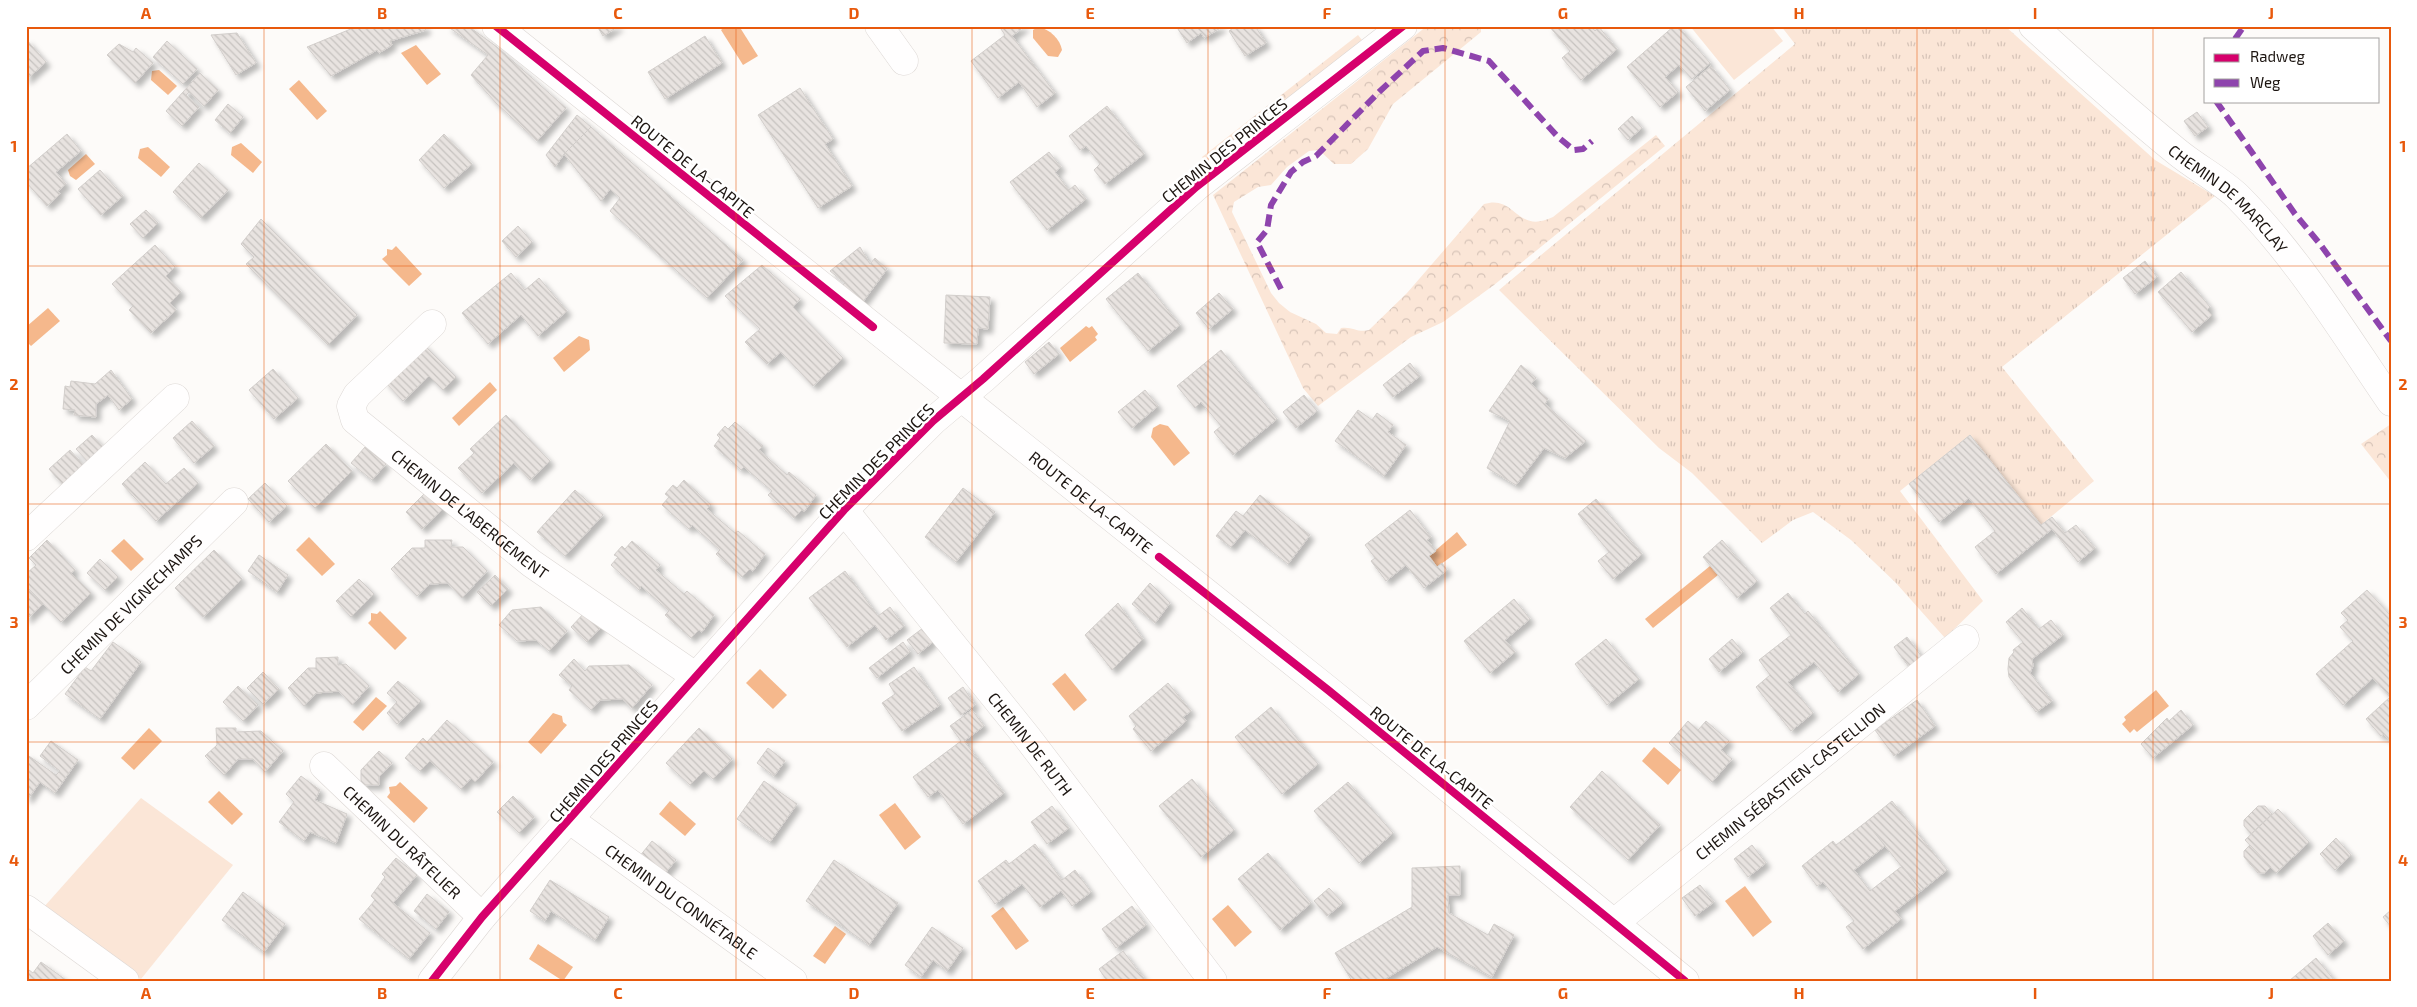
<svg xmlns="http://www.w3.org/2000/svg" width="2417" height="1007" font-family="'Exo 2',sans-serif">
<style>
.grass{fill:#fbe6d7}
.forest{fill:url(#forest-crowns)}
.park{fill:url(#park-tufts)}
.water{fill:#f5b88c}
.building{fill:url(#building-back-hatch);stroke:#d2cecb;filter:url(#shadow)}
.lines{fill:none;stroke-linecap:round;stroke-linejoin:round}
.street-casing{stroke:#ddd8d5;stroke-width:29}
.secondary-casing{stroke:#ddd8d5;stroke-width:29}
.street{stroke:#fffefe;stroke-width:28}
.secondary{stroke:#fffefe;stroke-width:28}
.quiet{stroke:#8e44ad;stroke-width:6;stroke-dasharray:12 6;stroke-linecap:butt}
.cycleway-casing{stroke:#fff;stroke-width:11}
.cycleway{stroke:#d6006c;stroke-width:8}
.grid{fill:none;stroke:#e8590c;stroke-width:1;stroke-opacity:0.55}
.labels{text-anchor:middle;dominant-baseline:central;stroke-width:5;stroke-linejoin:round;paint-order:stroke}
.street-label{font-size:16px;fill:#1c1511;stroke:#fff}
.neatline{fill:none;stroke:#e8590c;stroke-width:2}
.grid-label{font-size:16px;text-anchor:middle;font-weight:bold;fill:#e8590c}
</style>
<defs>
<pattern id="forest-crowns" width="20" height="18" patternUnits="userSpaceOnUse" patternTransform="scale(1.25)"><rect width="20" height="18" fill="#fbe6d7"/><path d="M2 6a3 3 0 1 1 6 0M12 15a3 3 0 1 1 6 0" fill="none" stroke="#d7c4b8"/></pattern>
<pattern id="park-tufts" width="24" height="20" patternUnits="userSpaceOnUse" patternTransform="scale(1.25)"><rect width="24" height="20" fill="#fbe6d7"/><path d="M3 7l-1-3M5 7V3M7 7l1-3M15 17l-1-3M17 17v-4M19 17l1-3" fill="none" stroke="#d7c4b8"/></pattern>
<pattern id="building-back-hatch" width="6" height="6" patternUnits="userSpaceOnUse" patternTransform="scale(1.25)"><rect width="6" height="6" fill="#e8e3e0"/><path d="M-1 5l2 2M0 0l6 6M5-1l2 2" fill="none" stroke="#c6c2bf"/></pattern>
<filter id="shadow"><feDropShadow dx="4.5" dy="4.5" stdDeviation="2.5" flood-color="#0004"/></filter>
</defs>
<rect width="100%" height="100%" fill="#fdfbf9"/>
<g class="grass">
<polygon points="1690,26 1771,26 1783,41 1734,80"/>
<polygon points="141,798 233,865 141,979 43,908"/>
</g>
<g class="forest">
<path d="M 1427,26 L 1481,26 L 1481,32 L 1393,104 L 1368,149 L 1351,164 L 1334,164 L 1319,150 L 1309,151 L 1287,167 L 1271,185 L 1258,187 L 1234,202 L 1232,212 L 1271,293 L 1279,303 L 1290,312 L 1316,324 L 1326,333 L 1337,334 L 1341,328 C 1352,326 1358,333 1369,330 L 1407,293 L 1484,204 C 1516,194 1516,235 1553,217 L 1656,135 L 1665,146 L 1494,285 L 1443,322 L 1411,337 L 1318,406 L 1303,388 L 1213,195 Z"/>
<polygon points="1358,35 1366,45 1209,166 1202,157"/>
<polygon points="2391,424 2391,482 2361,444"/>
</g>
<polygon class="park" points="1781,26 2005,26 2155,160 2215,196 2002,367 2094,481 2041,525 1970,435 1900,491 1983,601 1945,638 1896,583 1851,540 1813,512 1793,520 1762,543 1692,473 1659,448 1499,290 1795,44"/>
<g class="water">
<polygon points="726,26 739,26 758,56 743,65 721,30"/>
<path d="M 1038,27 C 1050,29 1060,39 1062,50 L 1058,57 L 1048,56 L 1033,38 L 1033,30 Z"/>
<polygon points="416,45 441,74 427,85 401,53"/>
<polygon points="159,70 177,86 168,95 151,80 152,71"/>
<polygon points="299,80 327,111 317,120 289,89"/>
<polygon points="241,143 262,162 253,173 231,155 232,147"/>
<polygon points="148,147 170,167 161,177 138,158 140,149"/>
<polygon points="86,154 95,164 76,180 70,176 68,170"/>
<polygon points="396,246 422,274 409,286 382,259 387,255 387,249 392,250"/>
<polygon points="48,308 60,321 31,346 26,341 26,327"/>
<polygon points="1086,326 1089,328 1092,326 1098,334 1095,337 1097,340 1070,362 1060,348"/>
<polygon points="579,336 589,340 590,350 564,372 553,358"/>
<polygon points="490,382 497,390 459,426 452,418"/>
<polygon points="1160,424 1168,426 1190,453 1174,466 1151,437 1153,428"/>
<polygon points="1457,532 1467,545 1437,567 1429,556"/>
<polygon points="309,537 335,564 322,576 296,550"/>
<polygon points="124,539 144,559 131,571 111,551"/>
<polygon points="1710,566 1718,575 1653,628 1645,619"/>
<polygon points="380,611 407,638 395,650 368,623 371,620 371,613 377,614"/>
<polygon points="760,669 787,695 773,709 746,683"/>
<polygon points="1065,673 1087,700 1074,711 1052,684"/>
<polygon points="2156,690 2169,706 2137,732 2134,729 2130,733 2122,724 2126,720 2124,717"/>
<polygon points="376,697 387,706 363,731 353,722"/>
<polygon points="553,713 562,716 563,722 567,725 541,754 528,742"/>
<polygon points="149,728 162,741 134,770 121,758"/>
<polygon points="1654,747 1681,770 1668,785 1642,761"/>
<polygon points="400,782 428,808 414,823 387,797 390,793 389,787 396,786"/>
<polygon points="219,791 243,814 232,825 208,802"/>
<polygon points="670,801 696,824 685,836 659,814"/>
<polygon points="895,803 921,837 905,850 879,815"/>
<polygon points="1745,886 1772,922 1753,937 1725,901"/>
<polygon points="1228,905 1252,932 1235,947 1212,919"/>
<polygon points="1003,907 1029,941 1016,950 991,916"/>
<polygon points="835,926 846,934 825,964 813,956"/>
<polygon points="538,944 573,967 563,981 529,959"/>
</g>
<g class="building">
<polygon points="358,26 425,26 426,30 390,41 392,45 379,53 377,50 331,76 307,47"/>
<polygon points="447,26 468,26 497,47 566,108 537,141 496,103 471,75 488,55"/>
<polygon points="597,26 619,26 603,36"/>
<polygon points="999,26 1025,26 1012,36 1055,93 1037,107 1019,82 998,98 971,61 1005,35"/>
<polygon points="1176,26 1221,26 1222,27 1204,38 1201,33 1187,43"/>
<polygon points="1236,26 1255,26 1266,43 1245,56 1229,31"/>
<polygon points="1549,26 1591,26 1595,31 1599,27 1617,49 1581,80 1562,58 1570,51"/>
<polygon points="1674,26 1678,26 1710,63 1692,79 1679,65 1665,77 1678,92 1660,107 1627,67"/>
<polygon points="237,33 256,63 236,75 211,35"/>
<polygon points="705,36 722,63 665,99 648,72"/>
<polygon points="26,39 46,62 26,80"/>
<polygon points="167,41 197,69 183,84 153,57"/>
<polygon points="119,44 133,52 136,48 153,63 135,83 107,55"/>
<polygon points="1711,66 1730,90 1705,111 1686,87"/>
<polygon points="200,73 218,90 204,106 189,92 186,95 199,107 182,126 166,111"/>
<polygon points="800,88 833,139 825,144 852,186 818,208 758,115"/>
<polygon points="228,104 243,117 230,133 215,120"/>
<polygon points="1107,106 1144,154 1105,184 1094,170 1100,164 1086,146 1080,150 1069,136"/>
<polygon points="2197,112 2208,127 2195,136 2184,121"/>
<polygon points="577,115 591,127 564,154 555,167 546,155"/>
<polygon points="1632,116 1642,128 1628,140 1618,129"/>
<polygon points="591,127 743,260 707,298 610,211 620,198 610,189 601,201 564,154"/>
<polygon points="67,134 81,151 56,172 66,184 58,191 60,194 47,206 26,182 26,169"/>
<polygon points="444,134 472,164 444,188 419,160"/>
<polygon points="1049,152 1061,167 1055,172 1069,190 1075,185 1086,199 1047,230 1010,182"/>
<polygon points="199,163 228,190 201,218 173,192"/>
<polygon points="100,170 123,196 101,215 78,189"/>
<polygon points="146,210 158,223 143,238 130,224"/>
<polygon points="261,219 357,315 328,345 246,264 254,257 241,244"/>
<polygon points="518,226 532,242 516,257 502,241"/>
<polygon points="155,245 175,267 166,276 181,292 170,303 176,310 151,333 129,310 133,306 112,284"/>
<polygon points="860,247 870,264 875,258 887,269 862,303 841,287 845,283 830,271"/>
<polygon points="2145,261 2157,277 2135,294 2123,278"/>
<polygon points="762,265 800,299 793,307 843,358 813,386 781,352 767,364 745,342 760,329 725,296"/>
<polygon points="2181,272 2210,307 2207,310 2212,315 2192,332 2158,292"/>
<polygon points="511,273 525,290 539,278 567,311 538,336 521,315 488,344 462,313"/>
<polygon points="1138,273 1180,325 1148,351 1106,299"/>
<polygon points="1219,293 1233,309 1209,329 1196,313"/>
<polygon points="946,295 990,297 988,329 978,328 977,344 944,343"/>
<polygon points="1049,342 1059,354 1034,374 1025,362"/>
<polygon points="422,343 456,377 443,390 429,376 403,401 384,381"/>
<polygon points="1221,350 1277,419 1233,455 1214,432 1221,426 1201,402 1195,408 1177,386"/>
<polygon points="1410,363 1420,376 1393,397 1383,385"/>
<polygon points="1521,365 1536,378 1531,384 1548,399 1545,404 1586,441 1565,458 1544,448 1516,485 1487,468 1510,421 1489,411"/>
<polygon points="273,369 298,398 274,419 249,390"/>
<polygon points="111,370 132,399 119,410 108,395 96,404 96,417 74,415 75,410 63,409 65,386 70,387 71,381 95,384"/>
<polygon points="1145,390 1158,406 1132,428 1118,412"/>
<polygon points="1304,395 1317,411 1296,428 1283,412"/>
<polygon points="1358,410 1372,420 1377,413 1393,425 1388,432 1406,445 1384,476 1335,441"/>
<polygon points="506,415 550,461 530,480 514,463 482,493 458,468 474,453 470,449"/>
<polygon points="192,421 214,446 194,463 173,438"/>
<polygon points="735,422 763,446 759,450 787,475 789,472 816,495 804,512 802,510 794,518 768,495 772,491 744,467 741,470 714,446 720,438 717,435 725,426 728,429"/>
<polygon points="92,435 105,449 89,463 76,449"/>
<polygon points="1970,435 2041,525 2052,517 2065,533 2076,525 2095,548 2078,562 2052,529 1996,574 1975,547 1995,531 1969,498 1939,522 1909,484"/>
<polygon points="326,444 352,471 315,508 288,481"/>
<polygon points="365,447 386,464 372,480 351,463"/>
<polygon points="70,450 86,468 65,487 49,469"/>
<polygon points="145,462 166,484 184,468 198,483 156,521 122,484"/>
<polygon points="684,480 711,505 707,509 735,533 738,531 765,554 753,571 750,569 742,577 716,554 720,550 692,525 689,529 662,505 669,497 665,494 673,485 677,488"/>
<polygon points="265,483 287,506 269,522 248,499"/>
<polygon points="963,488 995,512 956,562 925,537"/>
<polygon points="575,490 603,515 565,556 537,532"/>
<polygon points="427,491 444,508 422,529 406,512"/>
<polygon points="1260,495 1310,535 1288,564 1245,530 1231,547 1216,536 1236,511 1243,516"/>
<polygon points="1596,499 1642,554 1613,579 1598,561 1609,552 1578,514"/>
<polygon points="1410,510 1431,537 1427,540 1436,551 1429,556 1437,567 1442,563 1447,570 1424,588 1406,565 1386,581 1371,561 1375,558 1365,545"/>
<polygon points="47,540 75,570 71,573 91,593 61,622 26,586 26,574 36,565 29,558"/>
<polygon points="425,540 452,540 451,547 463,547 487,571 462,598 448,583 430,584 417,596 391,569 412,548 425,548"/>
<polygon points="1722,540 1757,581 1737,598 1703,557"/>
<polygon points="632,541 660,565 656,570 684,594 687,591 714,615 702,632 699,630 691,638 665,615 669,611 641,586 639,590 611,565 618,557 614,555 622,546 625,549"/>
<polygon points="214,550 242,579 203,617 175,588"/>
<polygon points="259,555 288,575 277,592 248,571"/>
<polygon points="100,559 118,577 105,590 87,573"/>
<polygon points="845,571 878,616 890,607 904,626 886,640 875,625 847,647 809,598"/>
<polygon points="495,575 508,589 491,606 477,592"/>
<polygon points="359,579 374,594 351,617 336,601"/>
<polygon points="1150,583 1170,603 1155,623 1132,604"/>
<polygon points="26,586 43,604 27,619 26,618"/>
<polygon points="2367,590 2391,616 2391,742 2384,734 2381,736 2366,719 2390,697 2373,678 2343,705 2316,674 2353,641 2340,627 2348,620 2341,613"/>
<polygon points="1788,593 1805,614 1808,611 1859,674 1838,692 1814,662 1788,682 1813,713 1791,731 1756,687 1770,675 1759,660 1791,635 1770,608"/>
<polygon points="1514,599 1530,619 1505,640 1515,652 1490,673 1464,641"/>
<polygon points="1118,603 1143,639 1112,670 1085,635"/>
<polygon points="541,607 567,631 549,651 536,640 517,641 499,625 512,610"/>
<polygon points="2022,608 2039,629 2051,620 2063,635 2032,659 2033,666 2030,673 2052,701 2036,712 2009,677 2008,669 2009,658 2014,652 2013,650 2023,642 2006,622"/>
<polygon points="586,611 602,626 587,642 571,627"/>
<polygon points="923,628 933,642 918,654 907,640"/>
<polygon points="1907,637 1922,657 1909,667 1894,647"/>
<polygon points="1606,639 1639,679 1607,705 1575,664"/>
<polygon points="1732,639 1743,652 1719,672 1709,659"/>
<polygon points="113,642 141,662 100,719 65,694 85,667 91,671"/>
<polygon points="903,642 910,652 877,678 869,668"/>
<polygon points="338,657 338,665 346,664 369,686 352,705 339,691 316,693 304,706 288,688 308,668 316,668 316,658"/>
<polygon points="574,659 585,671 589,666 629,665 652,685 632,708 622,699 600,700 591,710 569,690 572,686 559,675"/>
<polygon points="914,667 940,705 902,731 882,703 895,694 889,684"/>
<polygon points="263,672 279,689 263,704 247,688"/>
<polygon points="398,681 421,701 397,724 387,713 397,702 387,693"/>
<polygon points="1168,683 1191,711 1183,717 1186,721 1151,751 1133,729 1136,726 1129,716"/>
<polygon points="238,686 258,705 243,721 223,702"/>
<polygon points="963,687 975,705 961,715 948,698"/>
<polygon points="1917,700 1935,726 1894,756 1875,730"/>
<polygon points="1271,707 1318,764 1282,794 1235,737"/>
<polygon points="972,710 984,726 964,741 1004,793 963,824 938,790 928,797 913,777 961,741 950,726"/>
<polygon points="2181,710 2193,725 2153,758 2141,744 2167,718 2169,721"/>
<polygon points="447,720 493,762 475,782 471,778 461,789 430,761 420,771 405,758 423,738 427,742"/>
<polygon points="1688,721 1698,730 1706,721 1729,741 1721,750 1732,759 1712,782 1669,743"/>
<polygon points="216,728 236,728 236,732 261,731 283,751 265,772 253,759 238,759 224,775 205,756 217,745"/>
<polygon points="699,728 732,759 713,779 704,771 690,785 666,763"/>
<polygon points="51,741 78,760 55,793 40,782 28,799 26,797 26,754 56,775 60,771 40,756"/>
<polygon points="768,748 785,761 774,776 757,763"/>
<polygon points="379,751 392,763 379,777 379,785 361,785 361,770"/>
<polygon points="1602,771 1660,825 1628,860 1570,807"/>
<polygon points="301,776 320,790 315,800 347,814 336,843 310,832 304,841 279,822 294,802 286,794"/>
<polygon points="1192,779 1234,830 1201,857 1159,806"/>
<polygon points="764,781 797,804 770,842 737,819"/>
<polygon points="1348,782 1393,833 1359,863 1314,811"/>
<polygon points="513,796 534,817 519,833 497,812"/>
<polygon points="1892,801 1947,870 1921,891 1866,822"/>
<polygon points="1052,806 1069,828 1047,844 1031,822"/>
<polygon points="2258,806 2265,806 2272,814 2251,834 2244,826 2244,820"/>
<polygon points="2278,809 2309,842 2276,873 2245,840"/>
<polygon points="1866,822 1885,846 1854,870 1870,891 1902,866 1921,891 1895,911 1901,919 1863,949 1846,927 1854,921 1823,882 1817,886 1802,866 1833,841 1836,845"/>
<polygon points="2336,838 2351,855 2335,870 2320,854"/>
<polygon points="652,841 676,860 663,876 639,857"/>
<polygon points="1035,844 1062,880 1075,870 1091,892 1072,906 1061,891 1040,907 1022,884 995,904 978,881 1006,860 1009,864"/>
<polygon points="1752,845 1766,863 1748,877 1734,859"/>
<polygon points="2250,845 2271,867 2265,873 2258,873 2244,857 2244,851"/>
<polygon points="1268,853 1311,903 1280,930 1238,879"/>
<polygon points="396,858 417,875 393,903 430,933 409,959 359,919 375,900 371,896 385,877 382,874"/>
<polygon points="834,860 898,903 869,945 806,901"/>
<polygon points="1460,866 1460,895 1448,895 1449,913 1488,935 1494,924 1514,935 1492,977 1437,947 1382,981 1352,981 1335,953 1412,907 1412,868"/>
<polygon points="550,880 609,917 595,940 551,911 545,921 530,911"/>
<polygon points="1700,885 1714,902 1695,916 1682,898"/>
<polygon points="1329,888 1343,903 1327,916 1314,901"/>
<polygon points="243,892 285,924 264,952 222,920"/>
<polygon points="427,894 449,912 436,929 414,911"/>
<polygon points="1132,906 1146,925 1116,948 1102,929"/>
<polygon points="2391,910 2391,927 2383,917"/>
<polygon points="2328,923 2344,941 2328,955 2313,936"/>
<polygon points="932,927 963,948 947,971 933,960 921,977 905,965"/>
<polygon points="1123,951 1146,981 1107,981 1099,969"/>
<polygon points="2316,958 2335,981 2289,981"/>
<polygon points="41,962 66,980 66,981 26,981 29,970 33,973"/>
</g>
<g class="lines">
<g class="street-casing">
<g id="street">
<polyline points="879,26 904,61"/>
<path id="s1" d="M 2033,26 C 2080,69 2127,111 2176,151 C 2195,167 2219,179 2237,196 C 2297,256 2343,332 2391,402"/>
<path id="s2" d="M 432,324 L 357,395 L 351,406 L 355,420 L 531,563 L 695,676"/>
<path id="s3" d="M 844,510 L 1027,737 L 1213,981"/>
<polyline points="26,537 175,398"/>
<path id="s4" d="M 26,706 L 234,502"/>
<path id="s5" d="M 324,766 L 482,917"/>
<path id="s6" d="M 570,820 L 793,981"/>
<polyline points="26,909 125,981"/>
<path id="s7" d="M 1614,923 L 1965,639"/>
<polyline points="432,981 482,917 844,510 933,421 983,379 1196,187 1403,26"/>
</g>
</g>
<g class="secondary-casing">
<g id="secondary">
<path id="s8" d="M 496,26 L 1328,690 L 1685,981"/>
</g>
</g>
<use href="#street" class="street"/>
<use href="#secondary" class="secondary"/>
<g class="quiet">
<polyline points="2235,39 2244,26"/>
<polyline points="2216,101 2295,214 2320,244 2391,341"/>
<polyline points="1281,289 1257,242 1267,230 1271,205 1291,172 1303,162 1316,156 1379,92 1423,51 1443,48 1489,61 1558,137 1574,150 1583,149 1592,141"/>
</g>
<g class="cycleway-casing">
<g id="cycleway">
<polyline points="496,26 873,327"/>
<polyline points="1159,557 1328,690 1685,981"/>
<polyline points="432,981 482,917 844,510 933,421 983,379 1196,187 1403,26"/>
</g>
</g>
<use href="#cycleway" class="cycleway"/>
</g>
<path class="grid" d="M 264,26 L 264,981M 500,26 L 500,981M 736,26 L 736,981M 972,26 L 972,981M 1208,26 L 1208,981M 1445,26 L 1445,981M 1681,26 L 1681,981M 1917,26 L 1917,981M 2153,26 L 2153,981M 26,266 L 2391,266M 26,504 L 2391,504M 26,742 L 2391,742"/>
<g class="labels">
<g class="street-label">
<text transform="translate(1224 150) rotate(-39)">CHEMIN DES PRINCES</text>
<text transform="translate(693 166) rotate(39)">ROUTE DE LA-CAPITE</text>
<text stroke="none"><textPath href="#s1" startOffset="261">CHEMIN DE MARCLAY</textPath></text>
<text transform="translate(876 461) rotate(-45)">CHEMIN DES PRINCES</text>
<text stroke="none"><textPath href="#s8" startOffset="762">ROUTE DE LA-CAPITE</textPath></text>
<text stroke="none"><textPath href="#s2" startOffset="279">CHEMIN DE L'ABERGEMENT</textPath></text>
<text stroke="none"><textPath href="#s4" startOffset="146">CHEMIN DE VIGNECHAMPS</textPath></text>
<text stroke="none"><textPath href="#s3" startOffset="299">CHEMIN DE RUTH</textPath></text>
<text transform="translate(1432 757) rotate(39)">ROUTE DE LA-CAPITE</text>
<text transform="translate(603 761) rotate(-49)">CHEMIN DES PRINCES</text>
<text stroke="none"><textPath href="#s7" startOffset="226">CHEMIN SÉBASTIEN-CASTELLION</textPath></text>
<text stroke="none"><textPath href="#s5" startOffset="109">CHEMIN DU RÂTELIER</textPath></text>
<text stroke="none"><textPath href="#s6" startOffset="138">CHEMIN DU CONNÉTABLE</textPath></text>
</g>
</g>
<rect width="2417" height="1007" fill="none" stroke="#ffffff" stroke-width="55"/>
<rect x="2204" y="38" width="175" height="65" fill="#ffffff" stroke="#a4a1a0"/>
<rect x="2214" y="54" width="25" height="8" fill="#d6006c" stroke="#a4a1a0"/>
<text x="2250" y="62" font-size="15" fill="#1c1511">Radweg</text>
<rect x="2214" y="79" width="25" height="8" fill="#8e44ad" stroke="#a4a1a0"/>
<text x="2250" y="88" font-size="15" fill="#1c1511">Weg</text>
<rect x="28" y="28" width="2362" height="952" class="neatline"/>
<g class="grid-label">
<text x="146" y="19">A</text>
<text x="382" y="19">B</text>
<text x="618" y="19">C</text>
<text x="854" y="19">D</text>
<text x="1090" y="19">E</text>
<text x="1327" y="19">F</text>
<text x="1563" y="19">G</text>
<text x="1799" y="19">H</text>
<text x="2035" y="19">I</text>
<text x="2271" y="19">J</text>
<text x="14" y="152">1</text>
<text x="2403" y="152">1</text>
<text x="14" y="390">2</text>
<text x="2403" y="390">2</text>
<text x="14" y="628">3</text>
<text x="2403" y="628">3</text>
<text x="14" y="866">4</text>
<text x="2403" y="866">4</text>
<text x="146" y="999">A</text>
<text x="382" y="999">B</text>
<text x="618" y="999">C</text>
<text x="854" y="999">D</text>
<text x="1090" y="999">E</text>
<text x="1327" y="999">F</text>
<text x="1563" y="999">G</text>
<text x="1799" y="999">H</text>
<text x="2035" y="999">I</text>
<text x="2271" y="999">J</text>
</g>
</svg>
